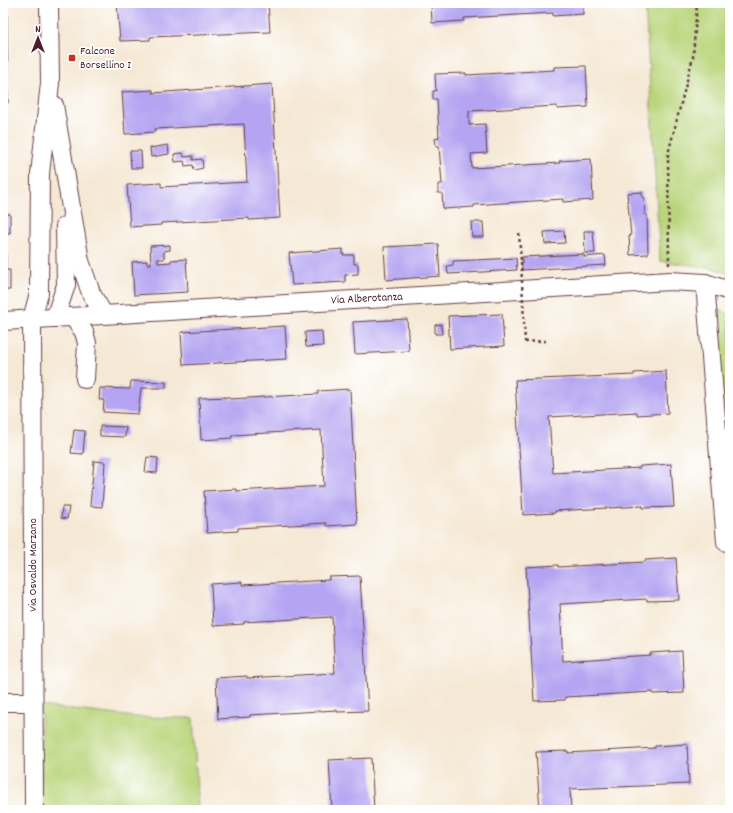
<svg xmlns="http://www.w3.org/2000/svg" width="733" height="813" font-family="Dekko,sans-serif">
<style>
.green{fill:#b9d57b;stroke:#827a53}
.building{fill:#b4a4f1}
.lines{fill:none;stroke-linecap:round;stroke-linejoin:round}
.minor-casing{stroke:#643d44;stroke-width:20}
.path{stroke:#643d44;stroke-width:2.5;stroke-dasharray:3 3;stroke-linecap:butt}
.minor{stroke:#fff;stroke-width:18}
.path-bridge{stroke:#643d44;stroke-width:2.5;stroke-dasharray:3 3;stroke-linecap:butt}
.poi-dot{fill:#c8321e;stroke:#fff;stroke-width:1.5}
.labels{text-anchor:middle;dominant-baseline:central;stroke-width:3.5;stroke-linejoin:round;paint-order:stroke}
.poi-label{font-size:12px;fill:#4a1f2b;stroke:#fff;text-anchor:start}
.street-label{font-size:12px;fill:#4a1f2b;stroke:#fff}
</style>
<rect width="100%" height="100%" fill="#fff"/>
<filter id="ink" filterUnits="userSpaceOnUse"><feTurbulence type="fractalNoise" baseFrequency=".025" numOctaves="2"/><feDisplacementMap in="SourceGraphic" scale="8" xChannelSelector="R" yChannelSelector="G"/><feConvolveMatrix kernelMatrix="1 2 1 2 8 2 1 2 1" color-interpolation-filters="sRGB"/></filter>
<filter id="wash" filterUnits="userSpaceOnUse"><feTurbulence type="fractalNoise" baseFrequency=".012" numOctaves="4" result="noise"/><feDisplacementMap in="SourceGraphic" scale="16" xChannelSelector="R" yChannelSelector="G"/><feGaussianBlur stdDeviation="0.9" result="paint"/><feColorMatrix in="noise" values="0 0 0 0 0 0 0 0 0 0 0 0 0 0 0 0 0 1.4 0 .05"/><feComposite in="paint" operator="in"/></filter>
<g filter="url(#wash)">
<rect width="100%" height="100%" fill="#f5e9d5"/>
<g class="green">
<polygon points="645,3 730,3 730,274 713,268 660,261"/>
<polygon points="714,307 730,315 730,470"/>
<polygon points="41,706 135,717 193,718 198,810 41,810"/>
</g>
<g id="blocks">
<g class="building">
<polygon points="3,3 7,3 8,103 3,104"/>
<polygon points="117,3 268,3 270,32 150,37 150,40 120,41"/>
<polygon points="431,3 583,3 583,14 553,16 553,13 464,18 464,21 432,23"/>
<polygon points="586,66 588,107 557,109 557,106 469,111 469,125 485,124 487,153 471,154 472,168 560,163 559,161 591,159 593,200 563,202 563,199 474,205 474,207 443,209 442,193 438,193 438,184 442,184 439,146 436,146 435,138 439,137 437,99 433,99 433,91 436,91 435,74 466,73 466,75 554,70 554,67"/>
<polygon points="272,84 280,218 249,220 249,218 161,223 161,225 130,227 127,185 161,183 161,187 247,182 244,124 155,129 155,132 125,134 122,92 153,90 153,93"/>
<polygon points="168,145 169,154 151,157 150,148"/>
<polygon points="130,151 141,151 142,168 131,168"/>
<polygon points="183,153 184,157 193,156 193,160 202,159 203,168 194,170 193,165 185,166 184,161 175,162 174,154"/>
<polygon points="3,157 4,157 5,175 3,175"/>
<polygon points="642,192 642,197 644,197 645,215 647,215 648,254 630,255 629,236 631,236 627,193"/>
<polygon points="3,195 6,195 6,214 10,214 10,233 3,233"/>
<polygon points="471,222 483,222 484,237 472,237"/>
<polygon points="564,231 565,243 545,244 544,232"/>
<polygon points="584,231 593,231 595,253 585,253"/>
<polygon points="438,244 440,276 386,280 384,247"/>
<polygon points="170,245 170,250 164,251 164,259 158,259 158,263 171,262 171,260 186,259 188,292 134,295 132,262 147,261 147,264 151,264 150,246"/>
<polygon points="343,249 343,255 354,255 354,264 358,264 358,274 345,275 345,282 292,285 289,253"/>
<polygon points="3,251 6,251 6,270 10,270 10,290 3,290"/>
<polygon points="584,254 584,257 605,255 606,265 522,270 522,257"/>
<polygon points="516,258 517,270 448,274 447,266 453,265 453,261"/>
<polygon points="502,314 504,346 450,349 448,316"/>
<polygon points="407,319 409,351 355,354 353,322"/>
<polygon points="441,324 442,334 435,334 435,325"/>
<polygon points="285,326 287,359 183,365 181,332"/>
<polygon points="322,331 323,346 306,347 305,332"/>
<polygon points="666,371 668,413 637,415 637,412 549,417 553,473 640,468 640,466 671,464 674,507 643,508 643,506 555,511 555,513 523,515 515,380 634,375 634,373"/>
<polygon points="131,381 166,382 166,388 141,388 138,414 103,412 104,400 99,400 100,388 130,389"/>
<polygon points="350,389 357,524 326,526 326,523 238,528 238,531 207,533 204,491 236,489 236,491 324,486 321,430 232,435 232,438 201,440 199,398 230,397 230,399 318,394 318,391"/>
<polygon points="100,426 126,427 125,437 100,436"/>
<polygon points="74,430 85,431 83,454 71,453"/>
<polygon points="147,457 158,458 157,473 145,472"/>
<polygon points="94,461 105,462 102,507 90,506"/>
<polygon points="62,507 69,507 67,519 61,518"/>
<polygon points="676,558 679,600 647,601 647,599 560,604 563,661 650,655 650,653 682,651 684,693 653,694 653,692 565,697 565,700 534,701 526,567 558,565 558,567 645,562 645,560"/>
<polygon points="360,576 368,711 337,712 337,710 250,715 250,717 218,719 216,678 247,676 247,678 335,673 332,617 244,622 244,624 213,626 211,584 242,582 242,585 329,580 329,577"/>
<polygon points="687,744 689,784 570,789 571,810 540,810 536,752 568,751 568,753 655,748 655,746"/>
<polygon points="371,758 374,810 332,810 329,760"/>
</g>
</g>
</g>
<g filter="url(#ink)">
<use href="#blocks" fill-opacity="0" stroke="#643d44" stroke-width="1"/>
<g class="lines">
<g class="minor-casing">
<g id="minor">
<polyline points="54,105 80,261 91,293 104,315"/>
<polyline points="705,283 726,542"/>
<polyline points="73,317 84,332 87,343 85,379"/>
<polyline points="55,318 66,285 65,226"/>
<polyline points="3,321 670,281 705,283 730,291"/>
<polyline points="3,702 33,702"/>
<polyline points="34,810 32,319 39,293 40,174 50,83 49,3"/>
</g>
</g>
<g class="path">
<polyline points="519,233 521,262"/>
<polyline points="669,265 668,154 693,57 697,3"/>
<polyline points="525,342 546,341"/>
</g>
<use href="#minor" class="minor"/>
<polyline class="path-bridge" points="521,262 525,342"/>
</g>
</g>
<rect class="poi-dot" x="68" y="54" width="8" height="8" rx="2"/>
<g class="labels">
<g class="poi-label">
<text x="80" y="51">Falcone<tspan x="80" dy="14">Borsellino I</tspan></text>
</g>
<g class="street-label">
<text transform="translate(367 299) rotate(-3)">Via Alberotanza</text>
<text transform="translate(33 565) rotate(-90)">Via Osvaldo Marzano</text>
</g>
</g>
<rect width="733" height="813" fill="none" stroke="#fff" stroke-width="16"/>
<g transform="translate(38 38)" stroke="#ffffff" stroke-width="3" paint-order="stroke">
<path d="M0-3L7 15L0 10L-7 15Z" fill="#4a1f2b"/>
<text y="-6" font-size="11" font-weight="bold" text-anchor="middle" fill="#4a1f2b">N</text>
</g>
</svg>
